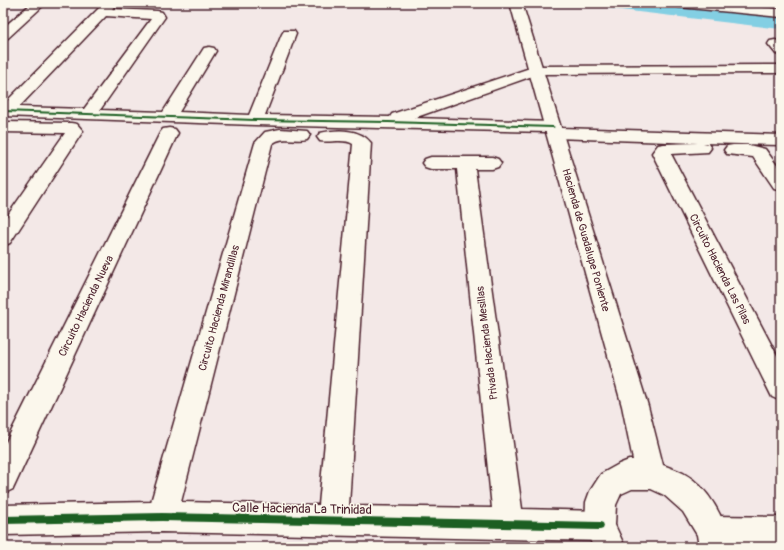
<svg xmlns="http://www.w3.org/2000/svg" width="784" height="550" font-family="Pangolin,sans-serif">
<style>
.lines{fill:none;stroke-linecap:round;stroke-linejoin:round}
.river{fill:#83cfe3;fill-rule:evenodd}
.street-casing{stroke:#4a1f2b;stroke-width:3}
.secondary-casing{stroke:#4a1f2b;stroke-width:3}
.street{fill:#fbf7ec;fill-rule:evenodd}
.secondary{fill:#fbf7ec;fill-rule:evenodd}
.cycleway-casing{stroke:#fbf7ec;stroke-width:2}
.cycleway{fill:#1b5e20;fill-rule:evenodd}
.labels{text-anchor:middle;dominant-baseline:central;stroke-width:3.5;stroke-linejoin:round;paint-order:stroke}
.street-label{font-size:11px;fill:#4a1f2b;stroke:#fbf7ec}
.near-street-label{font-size:13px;fill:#4a1f2b;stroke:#fbf7ec}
</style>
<rect width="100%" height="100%" fill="#f3e8e7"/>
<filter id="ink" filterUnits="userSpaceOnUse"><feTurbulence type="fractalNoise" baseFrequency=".025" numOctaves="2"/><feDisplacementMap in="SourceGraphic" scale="8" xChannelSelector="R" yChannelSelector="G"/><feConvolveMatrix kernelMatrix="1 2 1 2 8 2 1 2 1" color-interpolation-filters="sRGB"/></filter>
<g filter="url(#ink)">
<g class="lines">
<polygon class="river" points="602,3 670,3 781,15 781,29 613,9 606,7"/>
<g class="street-casing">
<g id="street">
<polygon points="32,3 46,3 8,38 3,39 3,28"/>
<path d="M 104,3 L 117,3 L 112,9 L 157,11 L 162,12 L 165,17 L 100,110 L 163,112 L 204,48 L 209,47 L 214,48 L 216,51 L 179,112 L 249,115 L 282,34 L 284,31 L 294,31 L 296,34 L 265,115 L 390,117 L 392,114 L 536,66 L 781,65 L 781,73 L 538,74 L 414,118 L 553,122 L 559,123 L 561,128 L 781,135 L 781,145 L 703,143 L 708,144 L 711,148 L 708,152 L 671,154 L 781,363 L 781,401 L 772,397 L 652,153 L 658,145 L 664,144 L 698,143 L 555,138 L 549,137 L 547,132 L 255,125 L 3,116 L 3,105 ZM 106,16 L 151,19 L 84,109 L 19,107 Z"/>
<polygon points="673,3 718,3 781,9 781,17 679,7 675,6"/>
<polygon points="775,40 781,42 781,55 776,54 768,44 770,41"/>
<polygon points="3,122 71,123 77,124 83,131 10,243 3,246 3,222 65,133 3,132"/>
<polygon points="169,128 175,129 178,133 13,489 3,494 3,448 160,133 163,129"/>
<path d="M 280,129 L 307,131 L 310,135 L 307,139 C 295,142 282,135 272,144 L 181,502 L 319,505 L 353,144 C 344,138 331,143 320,141 L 317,137 L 320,133 C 336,129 360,128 371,143 L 349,506 L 492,508 L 457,169 L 431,169 L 425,167 L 422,163 L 425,159 L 431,157 L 492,157 L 498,159 L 501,163 L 498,167 L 492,169 L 475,169 L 522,509 L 600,511 L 611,515 L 615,526 L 611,537 L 600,541 L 162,532 L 3,535 L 3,505 L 151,502 L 255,143 L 265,132 Z"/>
<polygon points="733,145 749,145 765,149 781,171 781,190 774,188 753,157 727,154 724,150 727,146"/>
<polygon points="712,516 781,517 781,547 712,546 701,542 697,531 701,520"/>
</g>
</g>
<g class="secondary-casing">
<path id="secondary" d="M 510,3 L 522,3 L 648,406 L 663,465 C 670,468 677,470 683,473 C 709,487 725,519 731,547 L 699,547 L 697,535 L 683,512 L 664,495 L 651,489 L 632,489 L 621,494 L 616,505 L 615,525 L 625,547 L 593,547 L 585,526 L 586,502 L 590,491 L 601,474 L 619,464 L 629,460 L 633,460 L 622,406 Z"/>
</g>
<use href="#street" class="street"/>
<use href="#secondary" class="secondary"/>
<g class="cycleway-casing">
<g id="cycleway">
<polygon points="3,110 255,119 388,121 553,126 555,127 553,128 388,123 255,121 3,112"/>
<polygon points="162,513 600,522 603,523 604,526 603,529 600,530 162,521 3,524 3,516"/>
</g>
</g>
<use href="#cycleway" class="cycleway"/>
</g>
</g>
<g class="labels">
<g class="street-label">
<text transform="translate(586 240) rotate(74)">Hacienda de Guadalupe Poniente</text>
<text transform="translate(720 269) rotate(63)">Circuito Hacienda Las Pilas</text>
<text transform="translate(86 306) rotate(-64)">Circuito Hacienda Nueva</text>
<text transform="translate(219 308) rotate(-75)">Circuito Hacienda Mirandillas</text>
<text transform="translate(487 343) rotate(-97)">Privada Hacienda Mesillas</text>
</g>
<g class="near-street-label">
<text transform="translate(302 509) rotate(1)">Calle Hacienda La Trinidad</text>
</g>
</g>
<rect width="784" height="550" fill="none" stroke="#fbf7ec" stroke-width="16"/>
<rect x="8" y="8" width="768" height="534" fill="none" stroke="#4a1f2b" stroke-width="1.5" filter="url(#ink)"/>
</svg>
